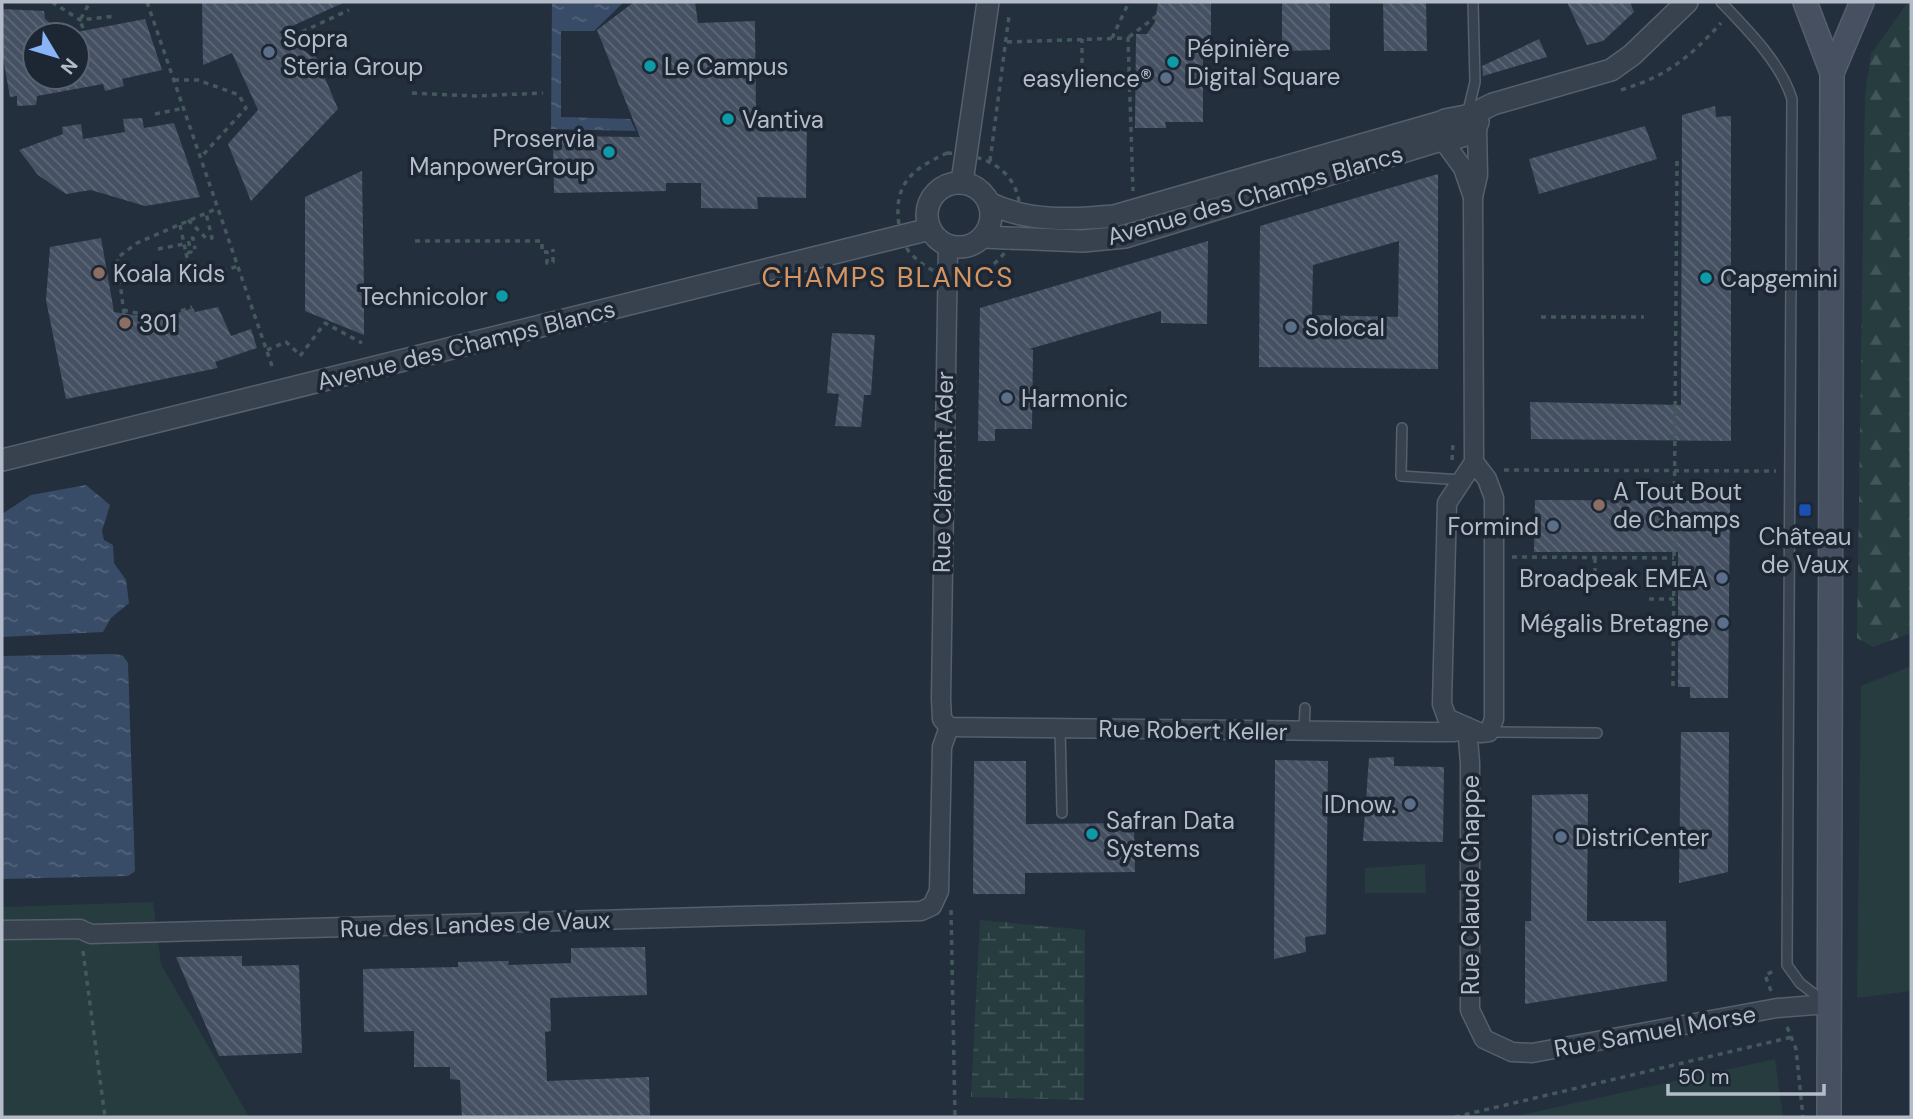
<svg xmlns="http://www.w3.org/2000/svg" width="1913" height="1119" font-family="'DM Sans',sans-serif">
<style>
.green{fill:#263c3f}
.forest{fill:url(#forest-firs)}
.wetland{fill:url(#wetland-marsh)}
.water{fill:url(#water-ripples)}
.building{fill:url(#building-back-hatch);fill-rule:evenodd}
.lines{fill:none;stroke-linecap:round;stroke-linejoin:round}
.service-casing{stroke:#565f6c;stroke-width:12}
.minor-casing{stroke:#565f6c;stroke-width:21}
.tertiary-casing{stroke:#565f6c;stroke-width:24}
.secondary-casing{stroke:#565f6c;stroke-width:26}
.path{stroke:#44595c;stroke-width:3.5;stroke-dasharray:5 5;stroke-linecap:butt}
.service{stroke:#38414e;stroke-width:9}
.minor{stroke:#38414e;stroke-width:18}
.tertiary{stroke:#38414e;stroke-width:21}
.secondary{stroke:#465061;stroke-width:23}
.service-dot{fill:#5c6f8a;stroke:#1d2633;stroke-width:2.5}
.culture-dot{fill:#0f9aa8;stroke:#1d2633;stroke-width:2.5}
.education-dot{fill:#8d6e63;stroke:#1d2633;stroke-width:2.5}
.transit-dot{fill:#1a4fb4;stroke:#1d2633;stroke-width:2.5}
.labels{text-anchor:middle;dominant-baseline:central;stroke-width:7;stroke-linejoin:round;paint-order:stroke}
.poi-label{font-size:24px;fill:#b4bcc9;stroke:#1d2633;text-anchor:start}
.street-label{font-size:24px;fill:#b4bcc9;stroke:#1d2633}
.quarter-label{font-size:28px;letter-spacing:2px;fill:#d59563;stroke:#1d2633}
</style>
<defs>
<pattern id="forest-firs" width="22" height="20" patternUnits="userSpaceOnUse" patternTransform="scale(1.75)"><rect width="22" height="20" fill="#263c3f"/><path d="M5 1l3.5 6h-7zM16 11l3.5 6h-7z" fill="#435659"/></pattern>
<pattern id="wetland-marsh" width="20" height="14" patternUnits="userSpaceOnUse" patternTransform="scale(1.75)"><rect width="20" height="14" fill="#263c3f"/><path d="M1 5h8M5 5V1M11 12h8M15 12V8" fill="none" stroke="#435659"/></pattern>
<pattern id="water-ripples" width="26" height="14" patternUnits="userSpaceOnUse" patternTransform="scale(1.75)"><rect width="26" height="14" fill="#394c67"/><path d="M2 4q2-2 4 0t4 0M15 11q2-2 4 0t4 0" fill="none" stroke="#53647b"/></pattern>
<pattern id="building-back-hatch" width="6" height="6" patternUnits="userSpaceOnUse" patternTransform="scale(1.75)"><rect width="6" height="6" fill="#455162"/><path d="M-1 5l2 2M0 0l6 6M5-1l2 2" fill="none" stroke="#5d6877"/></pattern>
</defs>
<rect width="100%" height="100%" fill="#242f3e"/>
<g class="green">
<polygon points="1911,666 1911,991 1857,998 1861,686"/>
<polygon points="1425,864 1426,893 1365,893 1365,868"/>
<polygon points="153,902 161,964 249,1117 2,1117 2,907"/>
<polygon points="1775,1059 1783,1117 1511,1117"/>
</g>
<polygon class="forest" points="1908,2 1911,2 1911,633 1873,647 1857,638 1865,95 1871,54"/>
<polygon class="wetland" points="980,920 1085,930 1084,1100 971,1097"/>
<g class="water">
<polygon points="552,2 624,2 594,31 561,31 561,117 630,119 636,131 551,129"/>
<polygon points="86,485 110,505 102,531 104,540 113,545 114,563 126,580 129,603 111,618 103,632 2,637 2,514 31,495"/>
<polygon points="116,654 123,656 128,663 135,871 128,876 2,879 2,656"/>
</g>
<g class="building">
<polygon points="202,2 345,2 279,32 310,55 314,52 338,109 251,201 228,144 258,110 232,53 203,65"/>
<polygon points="634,2 695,2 698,23 755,21 756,117 807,118 806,198 757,197 758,209 701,208 701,183 666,183 666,191 554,193 553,136 640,137 597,30"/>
<polygon points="1158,2 1211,2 1211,44 1203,44 1203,122 1165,122 1166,128 1135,128 1136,34 1147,34 1155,22"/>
<polygon points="1282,2 1330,2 1330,50 1282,51"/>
<polygon points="1383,2 1426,2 1427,51 1384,51"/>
<polygon points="1567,2 1630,2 1634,12 1603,41 1587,45"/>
<polygon points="2,9 44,11 45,19 66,35 35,35 35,77 77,77 77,32 145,19 162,70 122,79 124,86 105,91 103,84 37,96 36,105 17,106 17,96 10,97 2,52"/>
<polygon points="1539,39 1547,57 1483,76 1482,66"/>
<polygon points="1715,106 1716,117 1731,116 1731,441 1531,439 1530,402 1681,405 1682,115"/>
<polygon points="142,118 144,128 174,123 200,197 145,206 91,190 66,194 38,175 19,150 63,134 62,127 81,124 83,139 125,132 123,119"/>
<polygon points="1645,126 1657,159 1539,194 1529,159"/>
<polygon points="362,171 364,292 364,335 305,311 305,197"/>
<path d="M 1438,174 L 1438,369 L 1259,367 L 1260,226 ZM 1399,241 L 1398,317 L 1312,315 L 1313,265 Z"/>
<polygon points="101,238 114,312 159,319 193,308 195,312 218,307 231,336 251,329 257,348 215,362 218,368 66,399 46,300 50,247"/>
<polygon points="1208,241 1207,324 1161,323 1161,311 1029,349 1033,350 1032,429 995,429 995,441 978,441 980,308"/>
<polygon points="832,333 875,335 871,395 864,395 861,427 835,426 839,394 827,393"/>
<polygon points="1535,500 1730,501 1728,698 1690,698 1690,687 1678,687 1678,552 1534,552"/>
<polygon points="1681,732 1729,732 1728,872 1679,883"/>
<polygon points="1394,757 1394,766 1444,767 1443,842 1363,841 1369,758"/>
<polygon points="1275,760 1328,761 1326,934 1305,937 1306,952 1274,959"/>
<polygon points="974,761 1026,761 1026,824 1134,823 1135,872 1025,873 1025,894 973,894"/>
<polygon points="1588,794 1587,921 1666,921 1667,981 1525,1004 1525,921 1531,921 1532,795"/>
<polygon points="645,947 647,995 550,998 551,1031 545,1032 547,1081 649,1077 650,1117 462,1117 460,1080 450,1079 450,1067 414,1067 414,1031 364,1032 363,969 458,967 458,962 509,961 508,965 571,963 571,948"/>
<polygon points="242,956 242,966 299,965 302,1053 219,1056 176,957"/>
</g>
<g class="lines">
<g class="service-casing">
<g id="service">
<path d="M 1721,2 C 1747,29 1781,63 1792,99 L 1787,965 L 1800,983 L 1826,1003"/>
<polyline points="1467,115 1475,82 1473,2"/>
<polyline points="1402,428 1401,476 1462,480"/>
<polyline points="1060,728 1062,813"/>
<polyline points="1304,731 1305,708"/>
<polyline points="1489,732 1597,733"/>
</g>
</g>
<g class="minor-casing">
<g id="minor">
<polyline points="1444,142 1463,168 1473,197"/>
<polyline points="948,245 941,699 942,719 949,727 1430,732 1454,732 1467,727"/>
<polyline points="1474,462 1487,479 1494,498 1494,719 1489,732 1481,733 1447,718 1442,704 1447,503 1474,462 1473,197 1478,175 1477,128"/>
<polyline points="1467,727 1470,763 1470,1010 1484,1039 1512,1052 1532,1053 1777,1008 1828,1004"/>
<polyline points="2,930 80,929 91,934 921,911 932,906 939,891 942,747 949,727"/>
</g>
</g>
<g class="tertiary-casing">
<g id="tertiary">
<polyline points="1471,115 1478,122 1474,132 1444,142 1436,136 1438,126 1445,120 1471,115 1493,104 1611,70 1632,55 1687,2"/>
<polyline points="962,182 988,2"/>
<circle cx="959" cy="215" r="32"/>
<path d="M 989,203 C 1028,222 1072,220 1114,216 L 1441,122"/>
<polyline points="983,237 1083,241 1125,237 1441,140"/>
<polyline points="2,460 930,229"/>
</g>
</g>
<g class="secondary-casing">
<g id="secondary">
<polyline points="1805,2 1832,73 1829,1117"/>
<polyline points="1832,73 1862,2"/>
</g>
</g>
<g class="path">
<polyline points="52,2 80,20 116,16"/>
<polyline points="147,2 272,366"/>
<polyline points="83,28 80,20 90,2"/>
<polyline points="293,36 349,10"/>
<polyline points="1129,37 1158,15"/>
<polyline points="1112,38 1129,2"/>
<polyline points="1007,42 1128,38 1133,191"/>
<polyline points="1082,73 1082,39"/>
<polyline points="174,80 198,80 239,95 246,108 201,157"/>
<path d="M 1621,90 C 1667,76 1689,58 1721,23"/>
<polyline points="412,93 475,96 543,93"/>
<polyline points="155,114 184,108"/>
<path d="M 947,153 C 1086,157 998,340 911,254 C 904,247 901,235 899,225 C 893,184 912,169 947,153 Z"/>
<polyline points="990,161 1009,16"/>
<polyline points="188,220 207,239 212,238 206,213"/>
<polyline points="180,225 186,253 191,252 188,239 193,238 195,249"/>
<polyline points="415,241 542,241 542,252 547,252 547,263 553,262 553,249"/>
<polyline points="158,249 184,244"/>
<polyline points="186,253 192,279"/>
<polyline points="203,278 238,266"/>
<polyline points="123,310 160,318 192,307"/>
<polyline points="124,314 117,258 137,243 218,208"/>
<polyline points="1541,317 1644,317"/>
<polyline points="267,350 286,342 300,355"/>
<polyline points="300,356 325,323 362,343"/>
<polyline points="1452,460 1453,443"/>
<polyline points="1504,470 1776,471"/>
<polyline points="1512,557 1674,558"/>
<polyline points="1595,558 1595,578"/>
<polyline points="1649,599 1674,599"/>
<polyline points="1673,686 1677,160"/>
<polyline points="951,910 955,1117"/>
<polyline points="83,951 105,1117"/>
<polyline points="1771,991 1765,975 1774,971"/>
<polyline points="1787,1027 1796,1049 1803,1117"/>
<polyline points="1455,1117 1792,1037"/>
</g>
<use href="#service" class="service"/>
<use href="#minor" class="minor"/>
<use href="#tertiary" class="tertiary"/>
<use href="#secondary" class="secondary"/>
</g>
<g class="service-dot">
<circle cx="269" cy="52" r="7"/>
<circle cx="1166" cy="78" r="7"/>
<circle cx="1291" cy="327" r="7"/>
<circle cx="1007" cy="398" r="7"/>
<circle cx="1553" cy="526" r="7"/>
<circle cx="1722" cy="578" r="7"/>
<circle cx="1723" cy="623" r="7"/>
<circle cx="1410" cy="804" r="7"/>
<circle cx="1561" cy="837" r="7"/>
</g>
<g class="culture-dot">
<circle cx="1173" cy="62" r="7"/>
<circle cx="650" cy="66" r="7"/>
<circle cx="728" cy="119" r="7"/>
<circle cx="609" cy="152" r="7"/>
<circle cx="1706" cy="278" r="7"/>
<circle cx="502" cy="296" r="7"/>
<circle cx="1092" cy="834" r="7"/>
</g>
<g class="education-dot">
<circle cx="99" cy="273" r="7"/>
<circle cx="125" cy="323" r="7"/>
<circle cx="1599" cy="505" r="7"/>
</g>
<rect class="transit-dot" x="1798" y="503" width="14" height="14" rx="3.5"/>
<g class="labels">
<g class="poi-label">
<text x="283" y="38">Sopra<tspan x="283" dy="28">Steria Group</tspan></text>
<text x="1187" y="48">Pépinière<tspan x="1187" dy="28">Digital Square</tspan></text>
<text x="664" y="66">Le Campus</text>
<text x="1152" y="78" text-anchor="end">easylience®</text>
<text x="742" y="119">Vantiva</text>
<text x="595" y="138" text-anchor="end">Proservia<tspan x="595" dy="28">ManpowerGroup</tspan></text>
<text x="113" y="273">Koala Kids</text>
<text x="1720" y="278">Capgemini</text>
<text x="488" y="296" text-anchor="end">Technicolor</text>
<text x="139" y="323">301</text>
<text x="1305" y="327">Solocal</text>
<text x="1021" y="398">Harmonic</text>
<text x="1613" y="491">A Tout Bout<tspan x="1613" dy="28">de Champs</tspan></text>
<text x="1539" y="526" text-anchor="end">Formind</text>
<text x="1805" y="536" text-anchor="middle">Château<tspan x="1805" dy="28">de Vaux</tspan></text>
<text x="1708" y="578" text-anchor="end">Broadpeak EMEA</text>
<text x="1709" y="623" text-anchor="end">Mégalis Bretagne</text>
<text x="1396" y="804" text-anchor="end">IDnow.</text>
<text x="1106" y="820">Safran Data<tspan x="1106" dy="28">Systems</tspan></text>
<text x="1575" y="837">DistriCenter</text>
</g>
<g class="street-label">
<text transform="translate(1255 195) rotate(-16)">Avenue des Champs Blancs</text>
<text transform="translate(466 345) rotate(-14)">Avenue des Champs Blancs</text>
<text transform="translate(943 472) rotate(-89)">Rue Clément Ader</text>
<text transform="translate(1193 730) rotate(1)">Rue Robert Keller</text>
<text transform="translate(1470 885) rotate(-90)">Rue Claude Chappe</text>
<text transform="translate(475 924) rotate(-2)">Rue des Landes de Vaux</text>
<text transform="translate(1655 1031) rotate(-10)">Rue Samuel Morse</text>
</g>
<g class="quarter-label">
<text x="888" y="277">CHAMPS BLANCS</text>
</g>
</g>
<rect width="1913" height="1119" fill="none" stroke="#b4bcc9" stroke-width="7"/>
<g transform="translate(56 56) rotate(128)"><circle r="33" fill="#1d2633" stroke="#59626f" stroke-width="2"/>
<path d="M0-5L12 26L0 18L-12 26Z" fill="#8ab4f8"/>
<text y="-10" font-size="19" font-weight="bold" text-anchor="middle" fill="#b4bcc9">N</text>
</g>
<path d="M1668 1084v10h156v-10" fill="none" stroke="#b4bcc9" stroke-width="3.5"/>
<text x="1678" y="1084" font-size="21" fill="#b4bcc9" stroke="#1d2633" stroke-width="5" paint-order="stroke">50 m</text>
</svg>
